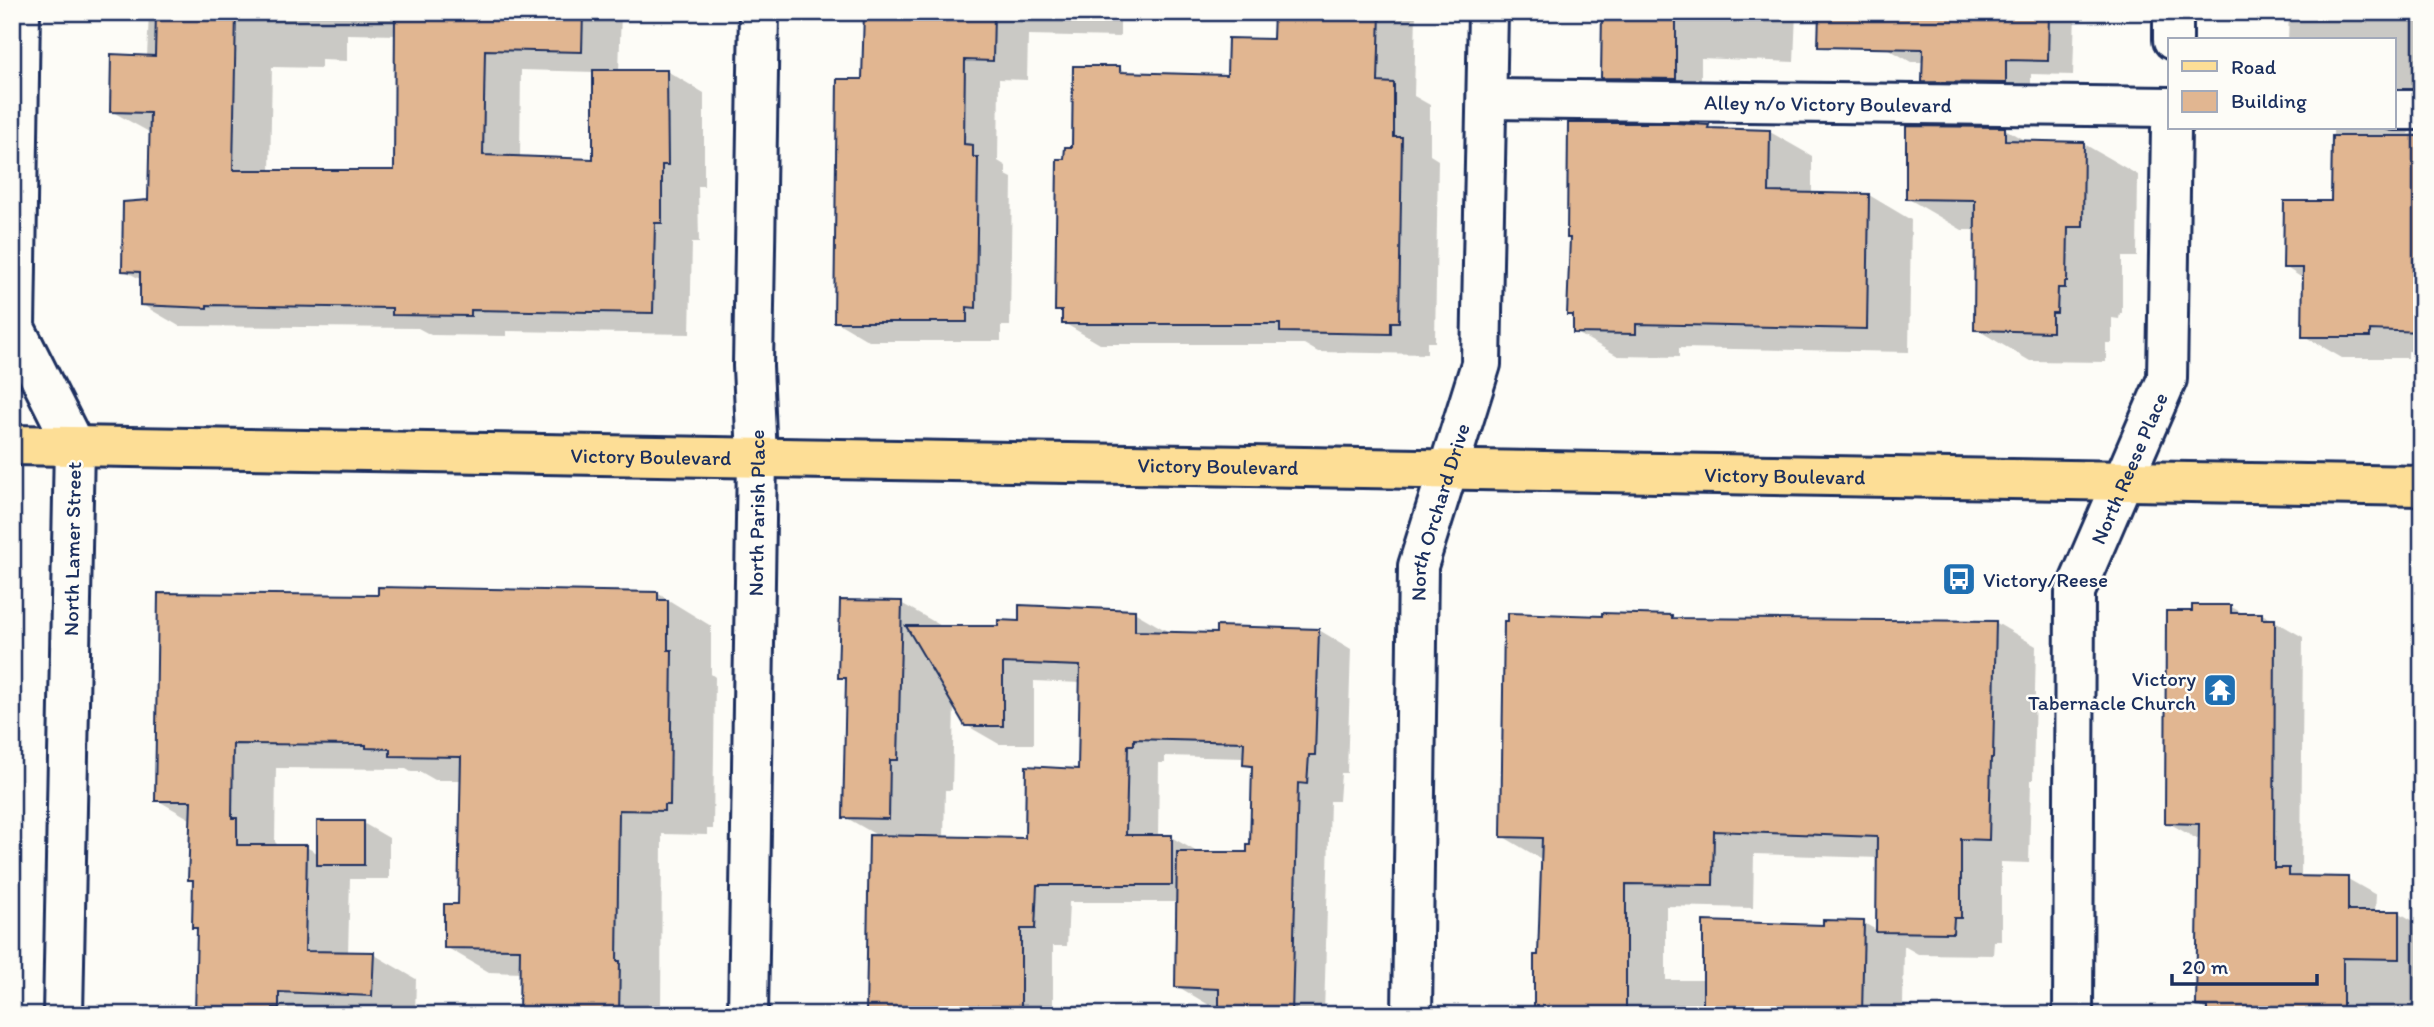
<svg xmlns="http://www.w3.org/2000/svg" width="2434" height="1027" font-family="Itim,sans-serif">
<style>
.shadow{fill:#0003;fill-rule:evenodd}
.building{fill:#e1b691;stroke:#1b2f5e;stroke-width:2}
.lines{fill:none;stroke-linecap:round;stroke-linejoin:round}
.minor-casing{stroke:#1b2f5e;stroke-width:44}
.major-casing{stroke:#1b2f5e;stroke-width:44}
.minor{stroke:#fdfcf7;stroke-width:38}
.major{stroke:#fdde96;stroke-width:38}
.labels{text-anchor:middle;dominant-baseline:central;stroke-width:5;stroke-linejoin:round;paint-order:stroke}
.street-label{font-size:21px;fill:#1b2f5e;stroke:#fdfcf7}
.poi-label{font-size:21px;fill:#1b2f5e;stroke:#fdfcf7;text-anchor:start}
</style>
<rect width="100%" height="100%" fill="#fdfcf7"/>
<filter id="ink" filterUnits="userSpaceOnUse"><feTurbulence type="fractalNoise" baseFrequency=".0143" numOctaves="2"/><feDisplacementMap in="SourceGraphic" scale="14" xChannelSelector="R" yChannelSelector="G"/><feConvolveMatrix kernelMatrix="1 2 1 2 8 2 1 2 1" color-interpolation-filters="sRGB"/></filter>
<g filter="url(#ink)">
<g class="shadow">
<path d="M 149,12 L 621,12 L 619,71 L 667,71 L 704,93 L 704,186 L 698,186 L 699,243 L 692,243 L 690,334 L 507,331 L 507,336 L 431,335 L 418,328 L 179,326 L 141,304 L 142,280 L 123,270 L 150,202 L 151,133 L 111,111 L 147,57 ZM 347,34 L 397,35 L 396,172 L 270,172 L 272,67 L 321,68 L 321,60 L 347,61 ZM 521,70 L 595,72 L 595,161 L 520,158 Z"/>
<polygon points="865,12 1120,12 1120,37 1028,35 1027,80 999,79 998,161 1006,166 1006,175 1012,178 1010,326 1001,326 1001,341 869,341 835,321 864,81"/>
<polygon points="1275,12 1416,12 1414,96 1430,105 1430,155 1438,160 1435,342 1427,342 1427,354 1318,352 1304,344 1100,344 1064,323 1064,314 1057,310 1066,161 1120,68 1130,74 1229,76 1275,41"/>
<polygon points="1604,12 1796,12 1794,62 1701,58 1701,93 1629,92 1603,77"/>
<polygon points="1886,12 2075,12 2073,75 2031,74 2031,97 1950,96 1924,81 1925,62 1911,62 1885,47"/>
<polygon points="2289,12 2422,12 2422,112 2413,120 2409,134 2422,134 2422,352 2408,351 2408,358 2342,358 2304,336 2304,279 2285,267 2332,203 2333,128 2394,128 2394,40 2288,40"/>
<polygon points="1708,127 1713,130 1770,132 1812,156 1812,194 1869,195 1911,220 1909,352 1679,348 1679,357 1618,356 1575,332 1575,318 1569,314"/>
<polygon points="2005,129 2029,143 2084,144 2138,175 2137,257 2122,257 2122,313 2120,313 2119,319 2112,318 2112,343 2106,343 2106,362 2030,361 1976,329 1977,230 1962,230 1907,198"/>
<polygon points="657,593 711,626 711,674 715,677 713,829 707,829 707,835 662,834 661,1015 521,1015 522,973 489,972 446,947 460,906 463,780 435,780 421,772 411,772 406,769 276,768 275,842 280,847 306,847 319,854 363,823 389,838 389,879 350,879 348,953 373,954 416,979 415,1015 197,1015 199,930 194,927 195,882 190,879 192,820 157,800 380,597"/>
<path d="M 901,603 L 945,628 L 1000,628 L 1020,622 L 1134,612 L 1167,631 L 1167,633 L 1218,635 L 1218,628 L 1319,630 L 1351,649 L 1347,773 L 1341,773 L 1339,801 L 1330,801 L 1324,1015 L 1220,1015 L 1220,1005 L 1209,1005 L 1177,986 L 1178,902 L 1069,902 L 1067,946 L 1053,946 L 1053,1015 L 868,1015 L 880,837 L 845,817 L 847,681 L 840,677 ZM 1034,681 L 1081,683 L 1080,771 L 1027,840 L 944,838 L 945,790 L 952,790 L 954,704 L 966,725 L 999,744 L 1034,744 ZM 1165,756 L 1245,758 L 1245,764 L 1254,769 L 1252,847 L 1248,853 L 1199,853 L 1171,837 L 1158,837 L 1159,763 L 1165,763 Z"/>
<polygon points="2230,606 2244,614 2262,614 2303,637 2301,878 2348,879 2376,895 2375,913 2400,913 2415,922 2422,922 2422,1015 2209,1015 2209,1012 2198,1005 2200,839 2195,838 2167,822 2194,613"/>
<path d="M 1672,617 L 1677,620 L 1995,622 L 2036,646 L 2033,780 L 2031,780 L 2029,863 L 2001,862 L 2001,941 L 1994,941 L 1993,955 L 1918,954 L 1904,946 L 1903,1007 L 1916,1015 L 1536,1015 L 1543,860 L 1502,836 L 1603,618 ZM 1754,854 L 1879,858 L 1878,931 L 1864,923 L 1825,927 L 1704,980 L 1666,980 L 1666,906 L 1753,908 Z"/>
</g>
<g class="building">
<polygon points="156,12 236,12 233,170 394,170 395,12 583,12 582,52 485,50 483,155 593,159 593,70 667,70 668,165 662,165 662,223 655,223 653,313 471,310 471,316 392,315 392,308 207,305 207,308 140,305 140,272 122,271 123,202 148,200 150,113 110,112 111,54 155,56"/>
<polygon points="864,12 994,12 993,61 965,60 964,144 973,145 973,157 978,157 976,308 967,307 967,322 834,322 837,79 862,79"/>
<polygon points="1274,12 1380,12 1378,82 1394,83 1394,137 1402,137 1399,322 1391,322 1391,334 1280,332 1280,324 1062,324 1062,311 1055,311 1057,159 1064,159 1065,147 1072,147 1073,66 1120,66 1120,72 1227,75 1228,38 1273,39"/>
<polygon points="1602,12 1676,12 1676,79 1601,78"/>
<polygon points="1819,12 2049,12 2048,61 2006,60 2006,83 1922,82 1923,49 1818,47"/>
<polygon points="1568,123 1676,123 1709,125 1708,128 1770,130 1769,192 1869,194 1867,329 1636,324 1636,334 1573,333 1573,315 1567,315 1570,238 1567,238"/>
<polygon points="1906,126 2005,127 2005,140 2084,142 2083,227 2068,227 2067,282 2065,282 2065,288 2058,288 2057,313 2052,313 2052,332 1974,330 1975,200 1906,199"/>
<polygon points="2332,136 2422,136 2422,332 2370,330 2370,337 2302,337 2303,268 2283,268 2284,201 2331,201"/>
<polygon points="378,587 658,592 658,600 668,600 668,650 672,650 670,805 664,805 664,811 619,810 617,961 620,961 619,1015 519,1015 520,949 444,948 444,904 458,904 461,757 390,756 390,749 366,748 366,745 233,744 232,818 237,818 237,845 307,845 305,951 374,952 372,996 279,992 279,1008 273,1008 273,1015 195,1015 197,928 192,928 193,880 188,880 191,801 155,801 158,593 378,595"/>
<polygon points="840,600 902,601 898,760 890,760 889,819 843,818 846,678 838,678"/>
<polygon points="1019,605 1135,610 1135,631 1216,633 1216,626 1319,629 1315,755 1309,755 1307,784 1298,783 1292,1015 1229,1015 1229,1008 1219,1008 1219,989 1175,987 1177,852 1247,852 1247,845 1250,845 1252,766 1243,765 1244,742 1134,739 1134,745 1128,745 1126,835 1172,835 1172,885 1037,885 1035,929 1021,929 1021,1015 866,1015 869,835 1025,838 1026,766 1078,769 1080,666 1003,663 1003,726 965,726 906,626 998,626 998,620 1019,621"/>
<polygon points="2192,605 2231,605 2231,613 2262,613 2262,619 2275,619 2274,868 2289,868 2289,876 2348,877 2348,911 2400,911 2400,959 2343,958 2343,1015 2207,1015 2207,1007 2196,1006 2199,824 2165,823 2166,611 2192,611"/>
<polygon points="1508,613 1602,616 1602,613 1672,615 1672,618 1996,621 1993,758 1991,758 1989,840 1961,839 1961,918 1954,918 1953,933 1876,932 1877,837 1714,831 1713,885 1626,884 1626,1015 1534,1015 1534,955 1538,955 1542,838 1501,837 1504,621 1508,621"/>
<rect x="317" y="821" width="47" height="44"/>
<polygon points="1823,920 1864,921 1862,1015 1703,1015 1703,921 1823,925"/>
</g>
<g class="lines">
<g class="minor-casing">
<g id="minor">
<polyline points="20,12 15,328 74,445 63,1015"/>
<polyline points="2173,40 2173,12"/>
<path id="s1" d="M 1487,99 L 2170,107"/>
<polyline points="2394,110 2422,110"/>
<path id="s2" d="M 748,1015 L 757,458 L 753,366 L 759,12"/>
<path id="s3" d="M 1412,1015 L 1418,566 L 1481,364 L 1488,12"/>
<path id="s4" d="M 2073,1015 L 2075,592 L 2167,379 L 2171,128"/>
</g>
</g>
<g class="major-casing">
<g id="major">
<path id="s5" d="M 12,445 L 2422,486"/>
</g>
</g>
<use href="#minor" class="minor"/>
<use href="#major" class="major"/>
</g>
</g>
<defs>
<g id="bus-square" transform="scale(1.75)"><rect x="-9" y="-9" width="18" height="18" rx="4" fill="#1f6fb2" stroke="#fdfcf7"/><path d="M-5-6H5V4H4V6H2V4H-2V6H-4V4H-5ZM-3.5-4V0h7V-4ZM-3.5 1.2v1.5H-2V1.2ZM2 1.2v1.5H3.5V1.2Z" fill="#fff"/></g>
<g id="temple-square" transform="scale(1.75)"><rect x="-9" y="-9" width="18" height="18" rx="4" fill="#1f6fb2" stroke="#fdfcf7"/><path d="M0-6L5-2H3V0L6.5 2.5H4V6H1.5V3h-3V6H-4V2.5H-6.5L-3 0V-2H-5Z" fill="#fff"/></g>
</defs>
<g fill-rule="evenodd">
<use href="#bus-square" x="1959" y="579"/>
<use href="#temple-square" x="2220" y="690"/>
</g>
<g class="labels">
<g class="street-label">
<text stroke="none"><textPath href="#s1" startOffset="341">Alley n/o Victory Boulevard</textPath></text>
<text stroke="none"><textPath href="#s5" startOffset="639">Victory Boulevard</textPath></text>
<text stroke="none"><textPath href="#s5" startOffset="1206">Victory Boulevard</textPath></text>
<text stroke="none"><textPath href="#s4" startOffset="558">North Reese Place</textPath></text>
<text stroke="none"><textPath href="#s5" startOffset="1773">Victory Boulevard</textPath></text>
<text stroke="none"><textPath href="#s3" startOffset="506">North Orchard Drive</textPath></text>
<text stroke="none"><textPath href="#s2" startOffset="502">North Parish Place</textPath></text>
<text transform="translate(72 549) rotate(-89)">North Lamer Street</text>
</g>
<g class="poi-label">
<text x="1983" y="579">Victory/Reese</text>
<text x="2196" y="678" text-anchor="end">Victory<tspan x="2196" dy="24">Tabernacle Church</tspan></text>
</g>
</g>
<rect width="2434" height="1027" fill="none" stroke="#fdfcf7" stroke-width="42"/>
<rect x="21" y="21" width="2392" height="985" fill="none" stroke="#1b2f5e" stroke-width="2.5" filter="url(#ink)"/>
<rect x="2168" y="38" width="228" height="91" fill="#fdfcf7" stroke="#a3aaba" stroke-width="2"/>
<rect x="2182" y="61" width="35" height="10" fill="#fdde96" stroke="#a3aaba" stroke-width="2"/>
<text x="2231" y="74" font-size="21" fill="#1b2f5e">Road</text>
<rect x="2182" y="91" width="35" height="21" fill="#e1b691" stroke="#a3aaba" stroke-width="2"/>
<text x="2231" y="108" font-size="21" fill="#1b2f5e">Building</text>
<path d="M2172 974v10h145v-10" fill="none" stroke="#1b2f5e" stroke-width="3.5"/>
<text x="2182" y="974" font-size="21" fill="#1b2f5e" stroke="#fdfcf7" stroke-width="5" paint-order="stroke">20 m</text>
</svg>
